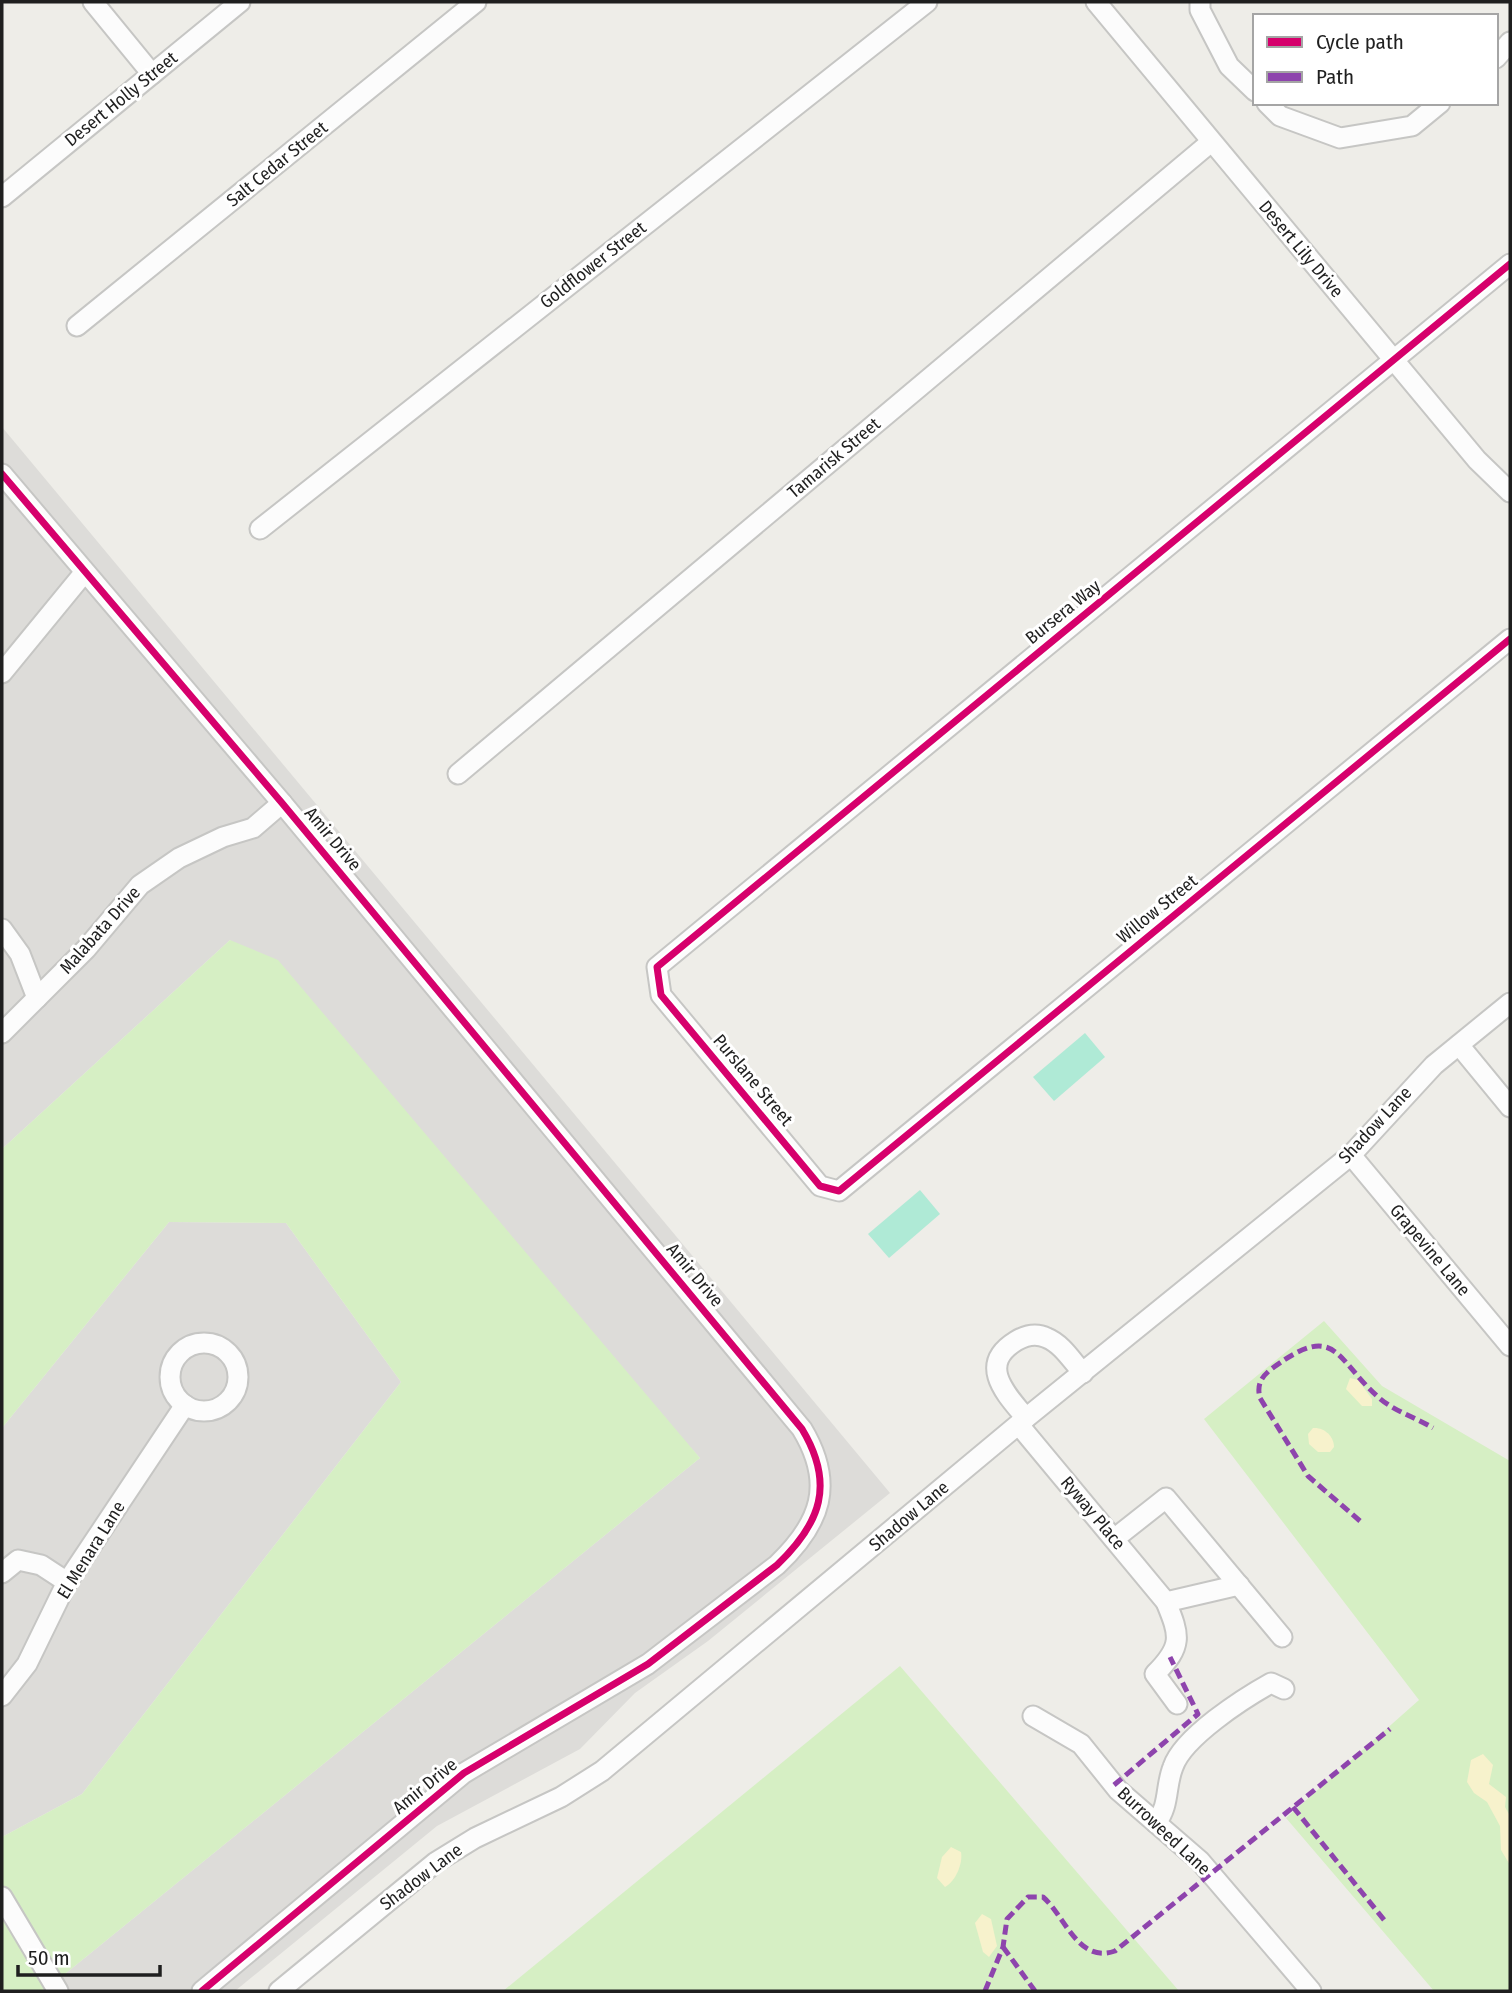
<svg xmlns="http://www.w3.org/2000/svg" width="1512" height="1993" font-family="'Fira Sans Condensed',sans-serif">
<style>
.residential{fill:#dddcd9}
.grass{fill:#d6efc4}
.sand{fill:#f7f2cc}
.pitch{fill:#afead6}
.lines{fill:none;stroke-linecap:round;stroke-linejoin:round}
.minor-casing{stroke:#c6c6c4;stroke-width:23}
.minor{stroke:#fcfcfc;stroke-width:19}
.quiet{stroke:#8e44ad;stroke-width:5;stroke-dasharray:10 5;stroke-linecap:butt}
.cycleway-casing{stroke:#fff;stroke-width:11}
.cycleway{stroke:#d6006c;stroke-width:7}
.labels{text-anchor:middle;dominant-baseline:central;stroke-width:6;stroke-linejoin:round;paint-order:stroke}
.street-label{font-size:18px;fill:#1f1f1f;stroke:#fff}
</style>
<rect width="100%" height="100%" fill="#eeede8"/>
<g class="residential">
<polygon points="2,427 890,1493 708,1641 635,1693 580,1749 437,1826 235,1991 44,1991 700,1458 230,940 2,1149"/>
<polygon points="169,1222 286,1223 401,1382 82,1794 2,1837 2,1428"/>
</g>
<g class="grass">
<polygon points="230,940 278,960 700,1458 44,1991 2,1991 2,1837 82,1794 401,1382 286,1223 169,1222 2,1428 2,1149"/>
<polygon points="1324,1321 1382,1386 1510,1461 1510,1991 1434,1991 1286,1818 1419,1700 1204,1419"/>
<polygon points="900,1666 1179,1991 503,1991"/>
</g>
<g class="sand">
<polygon points="1350,1378 1358,1380 1372,1399 1372,1406 1362,1406 1346,1389"/>
<path d="M 1313,1428 C 1324,1427 1334,1436 1334,1447 L 1330,1452 L 1318,1452 L 1309,1444 L 1308,1434 Z"/>
<polygon points="1483,1754 1493,1765 1489,1784 1506,1797 1505,1807 1510,1816 1510,1865 1501,1850 1500,1826 1487,1802 1474,1793 1467,1782 1471,1760"/>
<path d="M 951,1847 L 961,1852 C 963,1863 956,1881 945,1887 L 937,1878 L 942,1857 Z"/>
<polygon points="982,1914 991,1919 997,1946 989,1957 983,1952 975,1923"/>
</g>
<g class="pitch">
<polygon points="1085,1033 1105,1057 1054,1101 1033,1077"/>
<polygon points="920,1190 940,1214 889,1258 868,1234"/>
</g>
<g class="lines">
<g class="minor-casing">
<g id="minor">
<polyline points="93,2 152,74"/>
<polyline points="1096,2 1477,460 1510,492"/>
<polyline points="1200,2 1200,10 1229,66 1255,91"/>
<polyline points="1496,58 1510,42"/>
<polyline points="1267,103 1280,116 1340,138 1412,126 1440,103"/>
<polyline points="2,197 240,2"/>
<polyline points="1510,264 657,967 661,995 820,1186 839,1191 1510,639"/>
<polyline points="77,326 476,2"/>
<path d="M 2,474 L 282,803 L 802,1429 C 835,1484 821,1523 777,1565 L 648,1664 L 464,1773 L 202,1991"/>
<polyline points="260,529 927,2"/>
<polyline points="2,673 84,573"/>
<polyline points="458,774 1211,142"/>
<polyline points="2,929 20,954 37,998"/>
<polyline points="2,1033 86,949 140,885 179,858 223,837 253,828 282,803"/>
<polyline points="1459,1045 1510,1107"/>
<polyline points="1351,1155 1510,1346"/>
<circle cx="204" cy="1377" r="34"/>
<path d="M 1026,1418 C 1006,1394 977,1365 1016,1341 C 1026,1335 1037,1333 1047,1338 C 1062,1344 1072,1361 1083,1373"/>
<path d="M 1019,1425 L 1166,1602 C 1180,1636 1183,1646 1155,1674 L 1177,1704"/>
<polyline points="1114,1539 1166,1498 1282,1637"/>
<polyline points="2,1573 18,1560 41,1565 67,1582"/>
<polyline points="1166,1602 1239,1585"/>
<polyline points="2,1696 27,1664 67,1582 185,1405"/>
<polyline points="1033,1716 1081,1744 1118,1790 1200,1861 1311,1991"/>
<path d="M 1156,1823 C 1170,1805 1165,1787 1173,1767 C 1183,1737 1244,1698 1271,1683 L 1284,1689"/>
<polyline points="2,1897 58,1991"/>
<polyline points="279,1991 436,1862 475,1838 561,1797 602,1771 1026,1418 1351,1155 1434,1065 1510,1003"/>
</g>
</g>
<use href="#minor" class="minor"/>
<g class="quiet">
<path d="M 1360,1521 L 1308,1476 L 1260,1398 C 1256,1383 1263,1375 1274,1367 C 1336,1322 1335,1358 1377,1396 C 1393,1411 1415,1417 1433,1428"/>
<polyline points="1114,1785 1198,1714 1170,1657"/>
<polyline points="1293,1807 1385,1921"/>
<polyline points="1003,1947 1035,1991"/>
<path d="M 985,1991 L 1003,1947 L 1007,1919 L 1028,1897 L 1043,1897 C 1065,1916 1078,1964 1115,1951 L 1390,1729"/>
</g>
<g class="cycleway-casing">
<g id="cycleway">
<polyline points="1510,264 657,967 661,995 820,1186 839,1191 1510,639"/>
<path d="M 2,474 L 282,803 L 802,1429 C 835,1484 821,1523 777,1565 L 648,1664 L 464,1773 L 202,1991"/>
</g>
</g>
<use href="#cycleway" class="cycleway"/>
</g>
<g class="labels">
<g class="street-label">
<text transform="translate(121 99) rotate(-39)">Desert Holly Street</text>
<text transform="translate(277 164) rotate(-39)">Salt Cedar Street</text>
<text transform="translate(1301 249) rotate(50)">Desert Lily Drive</text>
<text transform="translate(593 265) rotate(-38)">Goldflower Street</text>
<text transform="translate(834 458) rotate(-40)">Tamarisk Street</text>
<text transform="translate(1063 612) rotate(-39)">Bursera Way</text>
<text transform="translate(333 839) rotate(50)">Amir Drive</text>
<text transform="translate(1157 909) rotate(-39)">Willow Street</text>
<text transform="translate(100 930) rotate(-48)">Malabata Drive</text>
<text transform="translate(753 1080) rotate(50)">Purslane Street</text>
<text transform="translate(1375 1125) rotate(-47)">Shadow Lane</text>
<text transform="translate(1430 1250) rotate(50)">Grapevine Lane</text>
<text transform="translate(695 1275) rotate(50)">Amir Drive</text>
<text transform="translate(1093 1513) rotate(50)">Ryway Place</text>
<text transform="translate(909 1516) rotate(-40)">Shadow Lane</text>
<text transform="translate(91 1550) rotate(-58)">El Menara Lane</text>
<text transform="translate(425 1786) rotate(-39)">Amir Drive</text>
<text transform="translate(1164 1831) rotate(43)">Burroweed Lane</text>
<text transform="translate(421 1877) rotate(-37)">Shadow Lane</text>
</g>
</g>
<rect width="1512" height="1993" fill="none" stroke="#1f1f1f" stroke-width="7"/>
<rect x="1253" y="14" width="245" height="91" fill="#ffffff" stroke="#a5a5a5" stroke-width="2"/>
<rect x="1267" y="37" width="35" height="10" fill="#d6006c" stroke="#a5a5a5" stroke-width="2"/>
<text x="1316" y="49" font-size="21" fill="#1f1f1f">Cycle path</text>
<rect x="1267" y="72" width="35" height="10" fill="#8e44ad" stroke="#a5a5a5" stroke-width="2"/>
<text x="1316" y="84" font-size="21" fill="#1f1f1f">Path</text>
<path d="M18 1965v10h142v-10" fill="none" stroke="#1f1f1f" stroke-width="3.5"/>
<text x="28" y="1965" font-size="21" fill="#1f1f1f" stroke="#ffffff" stroke-width="5" paint-order="stroke">50 m</text>
</svg>
